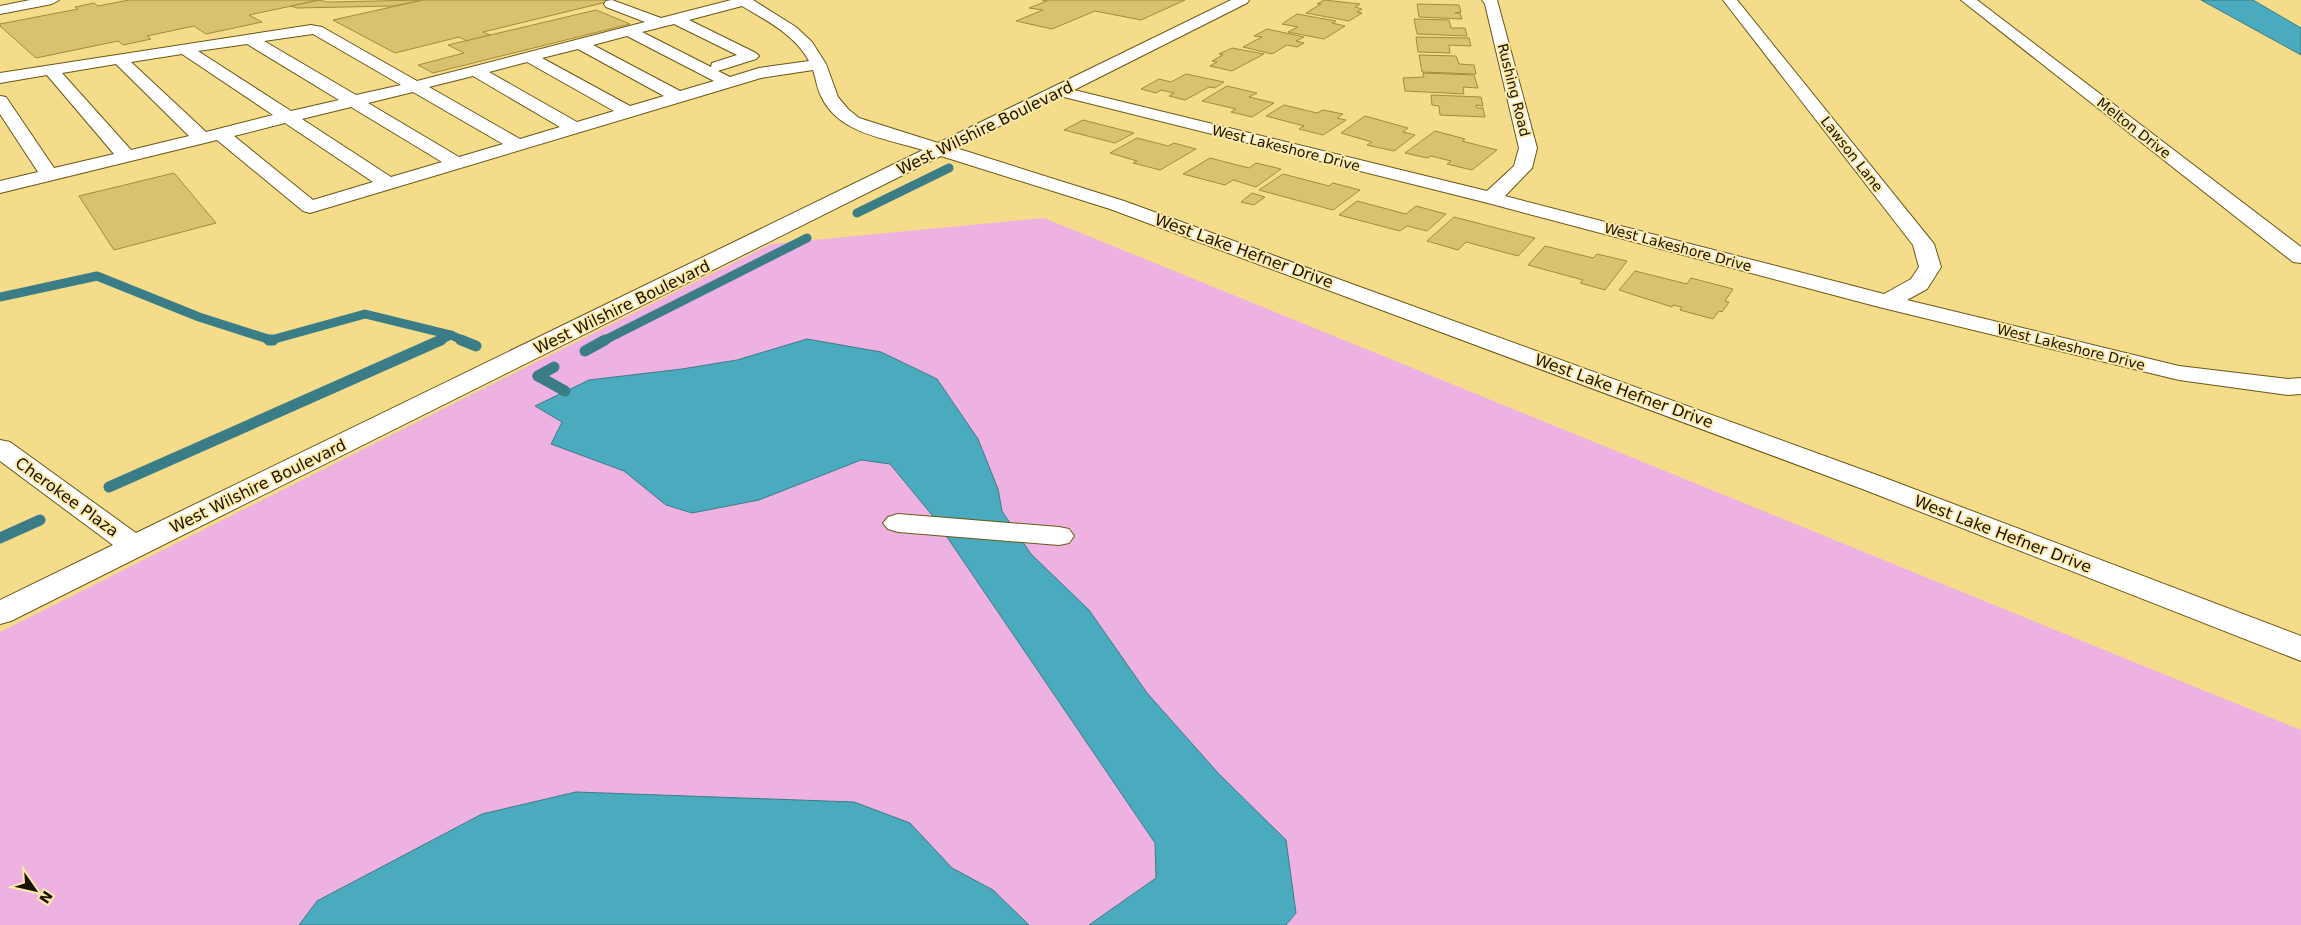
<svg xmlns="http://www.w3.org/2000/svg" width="2301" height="925" font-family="'DejaVu Sans',sans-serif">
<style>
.green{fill:#edb1e2}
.water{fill:#4aabbf;stroke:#3b7d86}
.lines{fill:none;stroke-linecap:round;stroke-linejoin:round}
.stream-far1{stroke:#3b7d86;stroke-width:9}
.stream{stroke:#3b7d86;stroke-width:11}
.building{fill:#dac170;stroke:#a38b38}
.minor-casing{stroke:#695716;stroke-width:2}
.minor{fill:#fff;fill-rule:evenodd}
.labels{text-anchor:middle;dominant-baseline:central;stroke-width:4;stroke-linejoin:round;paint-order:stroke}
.far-street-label{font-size:14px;fill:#191200;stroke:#feeaaa}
.street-label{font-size:16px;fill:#191200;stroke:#feeaaa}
</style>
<rect width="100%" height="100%" fill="#f5dc8a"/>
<polygon class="green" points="1044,218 2301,730 2301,925 0,925 0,632 771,244"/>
<g class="water">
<polygon points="2201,0 2253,0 2301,28 2301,55"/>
<polygon points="807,339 881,352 937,379 978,439 998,489 1002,511 1031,554 1089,610 1147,693 1219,774 1286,840 1296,913 1286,925 1089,925 1156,878 1155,843 932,515 890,464 861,460 759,500 692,513 666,505 624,471 551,444 562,422 535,406 589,380 682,369 737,360"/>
<polygon points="576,792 854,802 910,823 952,868 993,890 1029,925 299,925 317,901 482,814"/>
</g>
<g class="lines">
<g class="stream-far1">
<polyline points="857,213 949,168"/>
<polyline points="0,297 97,276 199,317 271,340 365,314 451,335"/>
<polyline points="438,341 451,335 464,341"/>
<polyline points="603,341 807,238"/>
</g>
<g class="stream">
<polyline points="269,340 273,340"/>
<polyline points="461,340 476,346"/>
<polyline points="585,351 605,340"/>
<polyline points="538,376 565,391"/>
<polyline points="538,376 554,367"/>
<polyline points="109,487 441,340"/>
<polyline points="0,538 40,520"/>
</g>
</g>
<g class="building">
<polygon points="129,0 320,0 249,15 262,22 206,34 194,26 147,36 151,39 123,45 118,41 36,58 0,26 0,24 78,9 75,7 94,3 98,6"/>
<polygon points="320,0 327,2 423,0 394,6 297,8 291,6"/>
<polygon points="423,0 615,0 483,32 490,35 467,41 459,37 395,53 333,20"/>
<polygon points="1042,0 1185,0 1141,20 1095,11 1052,29 1016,21 1043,10 1029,8 1047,1"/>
<polygon points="1324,0 1360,4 1355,7 1362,9 1357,12 1362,13 1349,21 1306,13 1321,4 1317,4"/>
<polygon points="1417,4 1459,5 1461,12 1455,13 1460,13 1462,19 1419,17"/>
<polygon points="596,10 630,24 433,73 418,65 464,53 448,45"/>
<polygon points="1297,14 1336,21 1332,23 1345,26 1324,39 1288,32 1298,27 1282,24"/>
<polygon points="1414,19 1449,20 1451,28 1465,28 1467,36 1417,34"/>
<polygon points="1267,29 1304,37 1296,41 1304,43 1297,47 1287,45 1272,54 1243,47 1262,37 1254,36"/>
<polygon points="1416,37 1469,38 1471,46 1449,45 1450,53 1418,52"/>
<polygon points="1232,48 1264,54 1232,71 1210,66 1217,62 1212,61 1223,55 1219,54"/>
<polygon points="1419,55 1456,56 1459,64 1474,65 1476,74 1422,72"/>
<polygon points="1423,73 1474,75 1478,88 1463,87 1464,94 1405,91 1403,78 1424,77"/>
<polygon points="1186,74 1224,82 1215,88 1209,87 1185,100 1169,96 1174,93 1161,90 1156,93 1141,89 1159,79 1171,82"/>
<polygon points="1227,86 1257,93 1249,97 1274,103 1252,117 1231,112 1236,109 1202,101"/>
<polygon points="1431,95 1481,97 1483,106 1476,105 1477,108 1483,108 1485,117 1440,115 1439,106 1432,105"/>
<polygon points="1284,105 1317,113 1323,110 1343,114 1337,118 1346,120 1323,135 1299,129 1304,126 1266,116"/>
<polygon points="1365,116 1408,128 1403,132 1415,135 1394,151 1367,145 1372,142 1341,133"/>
<polygon points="1083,120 1134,133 1115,143 1064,130"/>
<polygon points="1435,131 1465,139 1462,141 1497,150 1472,170 1447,164 1451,161 1431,156 1427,158 1405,153"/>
<polygon points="1137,138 1168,146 1174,143 1196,149 1160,170 1133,163 1137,161 1110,153"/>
<polygon points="1210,158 1249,168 1256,163 1281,169 1256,187 1233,180 1225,185 1183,174"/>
<polygon points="174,173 216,223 114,250 79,196"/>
<polygon points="1283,174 1329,186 1333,183 1360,190 1333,210 1259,190"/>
<polygon points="1252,193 1265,197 1254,205 1241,202"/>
<polygon points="1357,201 1406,214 1416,206 1446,214 1427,231 1407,226 1400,231 1339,215"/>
<polygon points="1454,217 1535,238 1518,256 1466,242 1458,250 1427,241"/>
<polygon points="1545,246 1593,258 1597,254 1627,261 1605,290 1580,283 1583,280 1528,265"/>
<polygon points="1635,271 1687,284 1691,278 1733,289 1725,301 1729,302 1722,312 1719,311 1713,319 1680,310 1682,307 1673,305 1672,307 1619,290"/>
</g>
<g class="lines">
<g class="minor-casing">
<g id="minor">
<polygon points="30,0 59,0 52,4 0,14 0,6"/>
<path d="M 612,0 L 661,18 L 731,0 L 753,0 L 796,27 L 812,42 L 826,64 L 838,97 L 848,109 L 859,118 L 938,143 L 1231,0 L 1249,0 L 1247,3 L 1074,90 L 1487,191 L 1514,166 L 1519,148 L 1485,4 L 1482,0 L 1497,0 L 1537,148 L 1532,168 L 1505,196 L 1884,294 L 1911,279 L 1919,267 L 1913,245 L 1723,0 L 1737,0 L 1934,244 L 1941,267 L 1927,289 L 1907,300 L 2179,366 L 2288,379 L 2301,378 L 2301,394 L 2288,395 L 2179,380 L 1879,307 L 1484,202 L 1060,96 L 956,148 L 1124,201 L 1885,478 L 2301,636 L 2301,661 L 1865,490 L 1110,209 L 941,156 L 11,621 L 0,624 L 0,600 L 113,545 L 0,461 L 0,440 L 10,442 L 136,533 L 923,150 C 888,139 838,134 821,96 C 817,88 816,79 813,70 L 761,78 L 310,213 L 303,211 L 217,140 L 0,193 L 0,181 L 38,172 L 0,114 L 0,96 L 6,97 L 54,168 L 114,154 L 47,75 L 0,83 L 0,73 L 311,25 L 322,27 L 417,81 L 645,22 L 606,7 L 604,4 L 606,1 ZM 742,6 C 767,21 795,35 809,61 L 759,68 L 730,77 L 718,71 L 756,59 L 759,56 L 756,53 L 689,20 ZM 674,24 L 737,55 L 712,63 L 711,67 L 642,32 ZM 313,34 L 401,85 L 356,95 L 264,41 ZM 627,36 L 714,81 L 680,91 L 593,45 ZM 247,44 L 339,100 L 291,111 L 198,51 ZM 578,49 L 664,96 L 630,106 L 542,58 ZM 182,54 L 273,115 L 206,132 L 131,62 ZM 527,62 L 614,111 L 577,122 L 489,72 ZM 116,64 L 189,136 L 131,150 L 62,73 ZM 473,76 L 560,127 L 520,139 L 429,87 ZM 413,92 L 503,144 L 459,157 L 368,103 ZM 351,107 L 442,162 L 391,177 L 302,119 ZM 285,123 L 373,182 L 313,200 L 234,136 Z"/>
<polygon points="1961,0 1977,0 2301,247 2301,263 2293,262"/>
<polygon points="898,514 1059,527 1069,529 1074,536 1069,543 1059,545 898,532 888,529 883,523 888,517"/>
</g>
</g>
<use href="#minor" class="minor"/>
</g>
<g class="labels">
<g class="far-street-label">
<text transform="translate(1514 90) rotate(76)">Rushing Road</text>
<text transform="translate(2134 128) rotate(38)">Melton Drive</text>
<text transform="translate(1286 148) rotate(14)">West Lakeshore Drive</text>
<text transform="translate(1852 154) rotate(52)">Lawson Lane</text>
<text transform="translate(1678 247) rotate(15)">West Lakeshore Drive</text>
<text transform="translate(2071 347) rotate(14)">West Lakeshore Drive</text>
</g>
<g class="street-label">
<text transform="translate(985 128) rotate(-26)">West Wilshire Boulevard</text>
<text transform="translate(1244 251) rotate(20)">West Lake Hefner Drive</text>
<text transform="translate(622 307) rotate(-26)">West Wilshire Boulevard</text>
<text transform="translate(1624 391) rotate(20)">West Lake Hefner Drive</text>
<text transform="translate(258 486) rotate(-26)">West Wilshire Boulevard</text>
<text transform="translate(67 497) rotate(36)">Cherokee Plaza</text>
<text transform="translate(2003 534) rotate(21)">West Lake Hefner Drive</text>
</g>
</g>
<g transform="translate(35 890) rotate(124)" stroke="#feeaaa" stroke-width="4" paint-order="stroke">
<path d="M0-4L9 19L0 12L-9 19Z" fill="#191200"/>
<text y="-8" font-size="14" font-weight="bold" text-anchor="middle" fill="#191200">N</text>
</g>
</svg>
